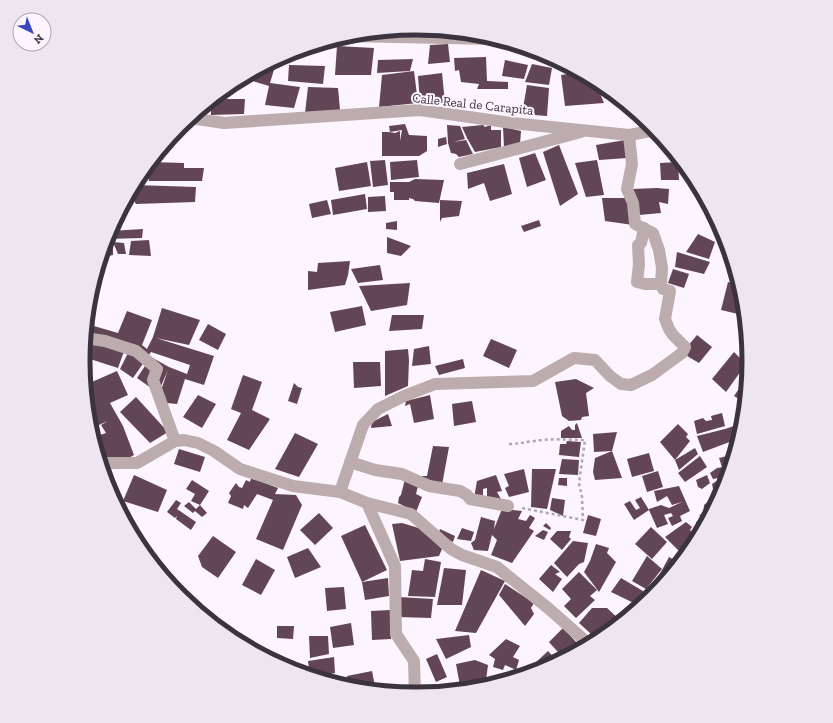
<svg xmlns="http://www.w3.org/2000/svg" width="833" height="723" font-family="'Zilla Slab',serif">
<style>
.building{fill:#634655}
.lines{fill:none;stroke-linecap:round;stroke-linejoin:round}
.path{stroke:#aea6b0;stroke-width:2.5;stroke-dasharray:3 3;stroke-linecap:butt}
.street{stroke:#bdacad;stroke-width:12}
.labels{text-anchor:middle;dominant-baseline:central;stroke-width:4;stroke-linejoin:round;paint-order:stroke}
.street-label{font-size:13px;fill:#3b333e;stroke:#fcf4fe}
.rim{fill:none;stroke:#3b333e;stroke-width:5}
</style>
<rect width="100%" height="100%" fill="#fcf4fe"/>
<g class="building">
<polygon points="448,44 450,62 428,64 430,45"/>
<polygon points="337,46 374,48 371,75 335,75"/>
<polygon points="486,57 487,81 508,82 508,89 477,89 479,84 461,82 459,70 455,71 454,58"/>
<polygon points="413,59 410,71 377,73 378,60"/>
<polygon points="505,60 528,65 524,79 502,76"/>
<polygon points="273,62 276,63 270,83 300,87 294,108 265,105 269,86 243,78"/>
<polygon points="532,64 552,68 549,85 525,82"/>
<polygon points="289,65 325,66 323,84 288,81"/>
<polygon points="572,68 602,84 606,87 606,89 599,91 604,103 565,106 561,75 574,73"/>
<polygon points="414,71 418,103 379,107 382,75"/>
<polygon points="442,73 445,103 420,103 418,76"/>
<polygon points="527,85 549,88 547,116 522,114"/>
<polygon points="308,87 338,88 340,110 305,113"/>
<polygon points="224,90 226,90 226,99 245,99 244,114 211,115 211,101"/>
<polygon points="405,124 409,135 427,136 427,151 419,156 382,156 382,132 389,132 395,133 400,131 400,141 402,130 390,132 389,126"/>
<polygon points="447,125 460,126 465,139 453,142 466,140 473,154 459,157 456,154 451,153 448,143"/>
<polygon points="483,125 485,127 491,125 491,130 501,130 501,147 475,152 467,138 462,127"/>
<polygon points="503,127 521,131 520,144 504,147"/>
<polygon points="446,137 447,144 438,147 438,139"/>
<polygon points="625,140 627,158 599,160 596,145"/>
<polygon points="559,145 578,194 560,206 543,152"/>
<polygon points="535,153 546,180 527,187 519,158"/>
<polygon points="385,160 388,185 373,187 370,161"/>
<polygon points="417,160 419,177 391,180 390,162"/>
<polygon points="597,160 604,195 586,197 575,163"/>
<polygon points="151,162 184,163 184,168 204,168 202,181 149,181 147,166"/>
<polygon points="367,162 371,186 339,191 335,168"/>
<polygon points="678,162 679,180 661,180 660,163"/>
<polygon points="504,164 512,194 490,201 484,183 468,189 467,173"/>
<polygon points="415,179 444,180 439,203 415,201 413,199 409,198 409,200 394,200 394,192 390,192 390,182 409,182"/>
<polygon points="135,185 196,187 195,202 136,204 130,194"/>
<polygon points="657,188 669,189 668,204 659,202 661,213 639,215 632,189"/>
<polygon points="365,194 367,209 333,215 331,200"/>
<polygon points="385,196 386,211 368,212 368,197"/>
<polygon points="602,198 627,198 633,225 605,221"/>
<polygon points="327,200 331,214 312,218 309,204"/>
<polygon points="440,200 462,201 459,216 442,218 440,222"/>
<polygon points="123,206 126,206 124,222 117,221 118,215"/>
<polygon points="539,220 541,226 524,232 521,226"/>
<polygon points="397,221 397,230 386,229 386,223"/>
<polygon points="143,229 142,238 107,239 110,231"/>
<polygon points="698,234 715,242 709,259 686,252"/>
<polygon points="387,237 411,246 401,256 387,253"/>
<polygon points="149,240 151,256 129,255 131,241"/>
<polygon points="113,242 124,243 126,254 118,254"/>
<polygon points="113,242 113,255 101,258 105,244"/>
<polygon points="677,252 710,262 704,274 675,267"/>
<polygon points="350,261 348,275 345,285 308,290 308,271 317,272 318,263"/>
<polygon points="380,265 383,280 358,283 351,269"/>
<polygon points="673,269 689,274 684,288 668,283"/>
<polygon points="728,282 740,285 743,295 738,314 721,310"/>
<polygon points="410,283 407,305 371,311 359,286"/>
<polygon points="362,306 366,325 335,332 330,312"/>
<polygon points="162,308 200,320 189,345 156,338 214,356 204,385 185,379 177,404 157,402 168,370 158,393 137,378 151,357 169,367 187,374 190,365 151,352 133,378 120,369 132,345 127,343 118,368 90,359 83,359 87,324 118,333 127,311 152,320 142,345 147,349 153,337"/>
<polygon points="392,315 424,315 422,329 389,331"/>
<polygon points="746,317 747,327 742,326"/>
<polygon points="208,324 226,334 218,350 199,340"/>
<polygon points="697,335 712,347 699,363 682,353"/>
<polygon points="491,339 517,350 509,368 483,356"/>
<polygon points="429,346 431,364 412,366 414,349"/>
<polygon points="408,349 409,360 408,386 385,396 385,351"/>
<polygon points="734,352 746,364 726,392 712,379"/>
<polygon points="463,359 465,368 439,375 435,366"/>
<polygon points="353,362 380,362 381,386 354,388"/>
<polygon points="117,371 128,395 110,403 123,426 134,455 109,469 94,437 106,433 101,425 108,421 92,428 89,421 85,385"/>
<polygon points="749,374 747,391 746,403 734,396"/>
<polygon points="243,375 262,382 252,410 270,419 249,450 227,440 241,413 231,409"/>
<polygon points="576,379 594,388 586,393 589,416 582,417 581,420 569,421 562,416 555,382"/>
<polygon points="294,383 298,387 302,388 297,404 288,401"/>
<polygon points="198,395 216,404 202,428 183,417"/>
<polygon points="430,395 434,419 414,423 410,404 405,406 406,401"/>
<polygon points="136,397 168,432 150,443 120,412"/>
<polygon points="472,401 476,422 454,426 452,404"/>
<polygon points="722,413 725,426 697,434 694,421 703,418 706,421 712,420 711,416"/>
<polygon points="388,414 392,426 371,428 372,422"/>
<polygon points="577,423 582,438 561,438 561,431 569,426 572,430 575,430 575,425"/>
<polygon points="678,424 688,434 686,437 690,441 675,460 660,442"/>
<polygon points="737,425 741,435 740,438 703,452 697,436 725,429"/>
<polygon points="617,432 612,451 622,478 595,480 593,472 595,458 612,451 594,452 593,434"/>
<polygon points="295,433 318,444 299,477 275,469"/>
<polygon points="567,441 581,442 579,457 559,455 560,444 566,444"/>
<polygon points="433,446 449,447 442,485 420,476 427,476"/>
<polygon points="695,448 698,454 679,470 675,460"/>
<polygon points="179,449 205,457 200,472 174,464"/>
<polygon points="649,453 654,471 632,477 627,459"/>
<polygon points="735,454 732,464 722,467 719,458"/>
<polygon points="700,456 707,467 685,482 678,473"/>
<polygon points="562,459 579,460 578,475 559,474"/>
<polygon points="732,466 729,476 713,479 710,473 717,468"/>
<polygon points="524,469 529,492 509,497 505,488 509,486 504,474"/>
<polygon points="532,469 556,469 547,509 531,507"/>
<polygon points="658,471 663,487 647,492 642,476"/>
<polygon points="134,475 167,490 158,512 123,501"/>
<polygon points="496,475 502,491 497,492 502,501 487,499 487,488 483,489 483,498 474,498 477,481"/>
<polygon points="707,475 710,483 702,489 698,487 696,480"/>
<polygon points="728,477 725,489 719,491 716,488 713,489 712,484 718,480"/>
<polygon points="251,478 278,488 275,494 296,495 302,505 283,550 256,539 273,500 257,494 248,508 244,505 243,509 228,503 231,496 229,493 236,483 239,487 242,488 246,480 250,482"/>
<polygon points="559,478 567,478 567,486 558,485"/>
<polygon points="405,479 419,482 416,494 422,497 416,512 398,503 399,497 401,495"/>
<polygon points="192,480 209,491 200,505 191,501 195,494 186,489"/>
<polygon points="679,486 690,511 680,516 682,521 672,526 668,518 673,516 671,513 664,515 668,524 657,528 649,510 634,520 624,504 630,501 636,510 640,508 635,500 641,497 649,510 649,509 661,505 669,508 682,502 672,505 667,496 657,502 654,491"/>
<polygon points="552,498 565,500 563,516 550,510"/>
<polygon points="711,499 716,506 700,536 698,535 700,532 695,529 697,525 696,522 703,518 699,515 703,514 704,505"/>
<polygon points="176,500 181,503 177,509 196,522 191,530 176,519 177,516 175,518 167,512"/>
<polygon points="189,502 196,509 200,505 207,513 202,517 195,511 193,513 184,506"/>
<polygon points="502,509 522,511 518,519 526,521 530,515 535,518 529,528 534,531 512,563 491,555 497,540 492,535 488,551 474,550 471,543 475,540 481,517 495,521 494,529"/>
<polygon points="319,513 333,528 315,545 300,530"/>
<polygon points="588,515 601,519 596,536 583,533"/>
<polygon points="686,522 692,527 690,530 695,536 679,551 665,537"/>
<polygon points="402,523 422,529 442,549 439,556 400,561 392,524"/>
<polygon points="546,523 551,528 550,530 543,526"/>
<polygon points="365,525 387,570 362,582 341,536"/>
<polygon points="651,527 667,542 652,559 635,544"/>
<polygon points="462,528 474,532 471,541 457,539"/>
<polygon points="440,529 455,536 453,542 438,535"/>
<polygon points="543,530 548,532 544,540 535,536"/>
<polygon points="557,531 571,531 569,537 571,539 562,550 550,539"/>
<polygon points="213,536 236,552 218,578 202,567 198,556"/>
<polygon points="573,541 588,543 584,562 579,564 567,577 554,563"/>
<polygon points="596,544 609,548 607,553 616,562 599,592 584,572 590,561"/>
<polygon points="308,548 321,567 295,578 287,557"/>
<polygon points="647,556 662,569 646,589 632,581"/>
<polygon points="669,557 680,563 661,587 655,583"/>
<polygon points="256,559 275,570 261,595 242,585"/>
<polygon points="425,559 441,562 435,597 408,596 412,570 423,571"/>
<polygon points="551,565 560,572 555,574 562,579 553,592 539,579"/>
<polygon points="444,568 466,570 462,605 437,605"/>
<polygon points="481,570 505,581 476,633 455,631"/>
<polygon points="579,572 597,590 590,596 595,600 576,618 564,606 571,599 562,589"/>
<polygon points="388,578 389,596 365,600 362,582"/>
<polygon points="621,578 643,591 638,605 611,592"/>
<polygon points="505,584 534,603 531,608 534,614 525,626 499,595"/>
<polygon points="652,585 660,588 652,597 647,602"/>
<polygon points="344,587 346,609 327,611 325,588"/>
<polygon points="399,597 433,599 431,618 398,617"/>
<polygon points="592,608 607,608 621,621 622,612 634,613 602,639 590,636 590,633 579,623"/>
<polygon points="390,610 391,639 372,640 371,611"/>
<polygon points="351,623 354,645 333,648 330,627"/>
<polygon points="277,626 294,626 293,639 277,638"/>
<polygon points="563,628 578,644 579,651 564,659 549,642"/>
<polygon points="469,635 471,647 446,659 436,639"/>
<polygon points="309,636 328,636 329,654 310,658"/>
<polygon points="506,639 520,646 513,657 519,660 516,670 505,665 503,670 493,667 495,659 489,655"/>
<polygon points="548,651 558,662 544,670 537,672 532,666"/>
<polygon points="437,654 447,677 436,682 426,659"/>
<polygon points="334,657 335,673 314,677 310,676 308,661"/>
<polygon points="475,660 488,665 486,680 460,686 456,664"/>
<polygon points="283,666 305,666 305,675 289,670"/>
<polygon points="372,671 376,691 349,688 347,676"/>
</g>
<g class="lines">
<path class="path" d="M 509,444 C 518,444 525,442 534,441 C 550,438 568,440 585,440 L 579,483 L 582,497 L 583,520 L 522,508"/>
<g class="street">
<polyline points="346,36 496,39"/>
<polyline points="190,118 224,123 420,110 512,123 629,135 656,130"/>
<polyline points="460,164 581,132"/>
<polyline points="644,228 641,243 638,245 639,264 637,282 645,284 661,284"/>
<polyline points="85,338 105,341 136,351 157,369 153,380 175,441"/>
<polyline points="350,462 375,470 402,474 429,486 460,491 467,495 470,499 508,506"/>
<polyline points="100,463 137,463 175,441 184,440 198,443 214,451 240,469 293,486 340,492 367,503 411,514 451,549 462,555 497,567 548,608 590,645"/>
<polyline points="340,492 363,425 378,409 404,396 435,384 533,381 574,358 595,360 610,376 621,384 631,385 652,375 682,353 685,347 673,335 669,329 665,319 670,291 663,289 661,284 662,268 659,250 653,233 635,224 633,203 627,189 632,164 629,135"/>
<polyline points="367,503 395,566 396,634 414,661 415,695"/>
</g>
</g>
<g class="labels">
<g class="street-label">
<text transform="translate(473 104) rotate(6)">Calle Real de Carapita</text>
</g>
</g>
<path d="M0 0H833V723H0ZM90 361a326 326 0 1 1 652 0a326 326 0 1 1-652 0Z" fill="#ede5ef" fill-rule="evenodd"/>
<path class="rim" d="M90 361a326 326 0 1 1 652 0a326 326 0 1 1-652 0Z"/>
<g transform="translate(32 32) rotate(137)"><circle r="19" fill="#fcf4fe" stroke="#afa7b1"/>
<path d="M0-3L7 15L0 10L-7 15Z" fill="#3b46ba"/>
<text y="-6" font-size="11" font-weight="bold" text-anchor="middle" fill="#3b333e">N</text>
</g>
</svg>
